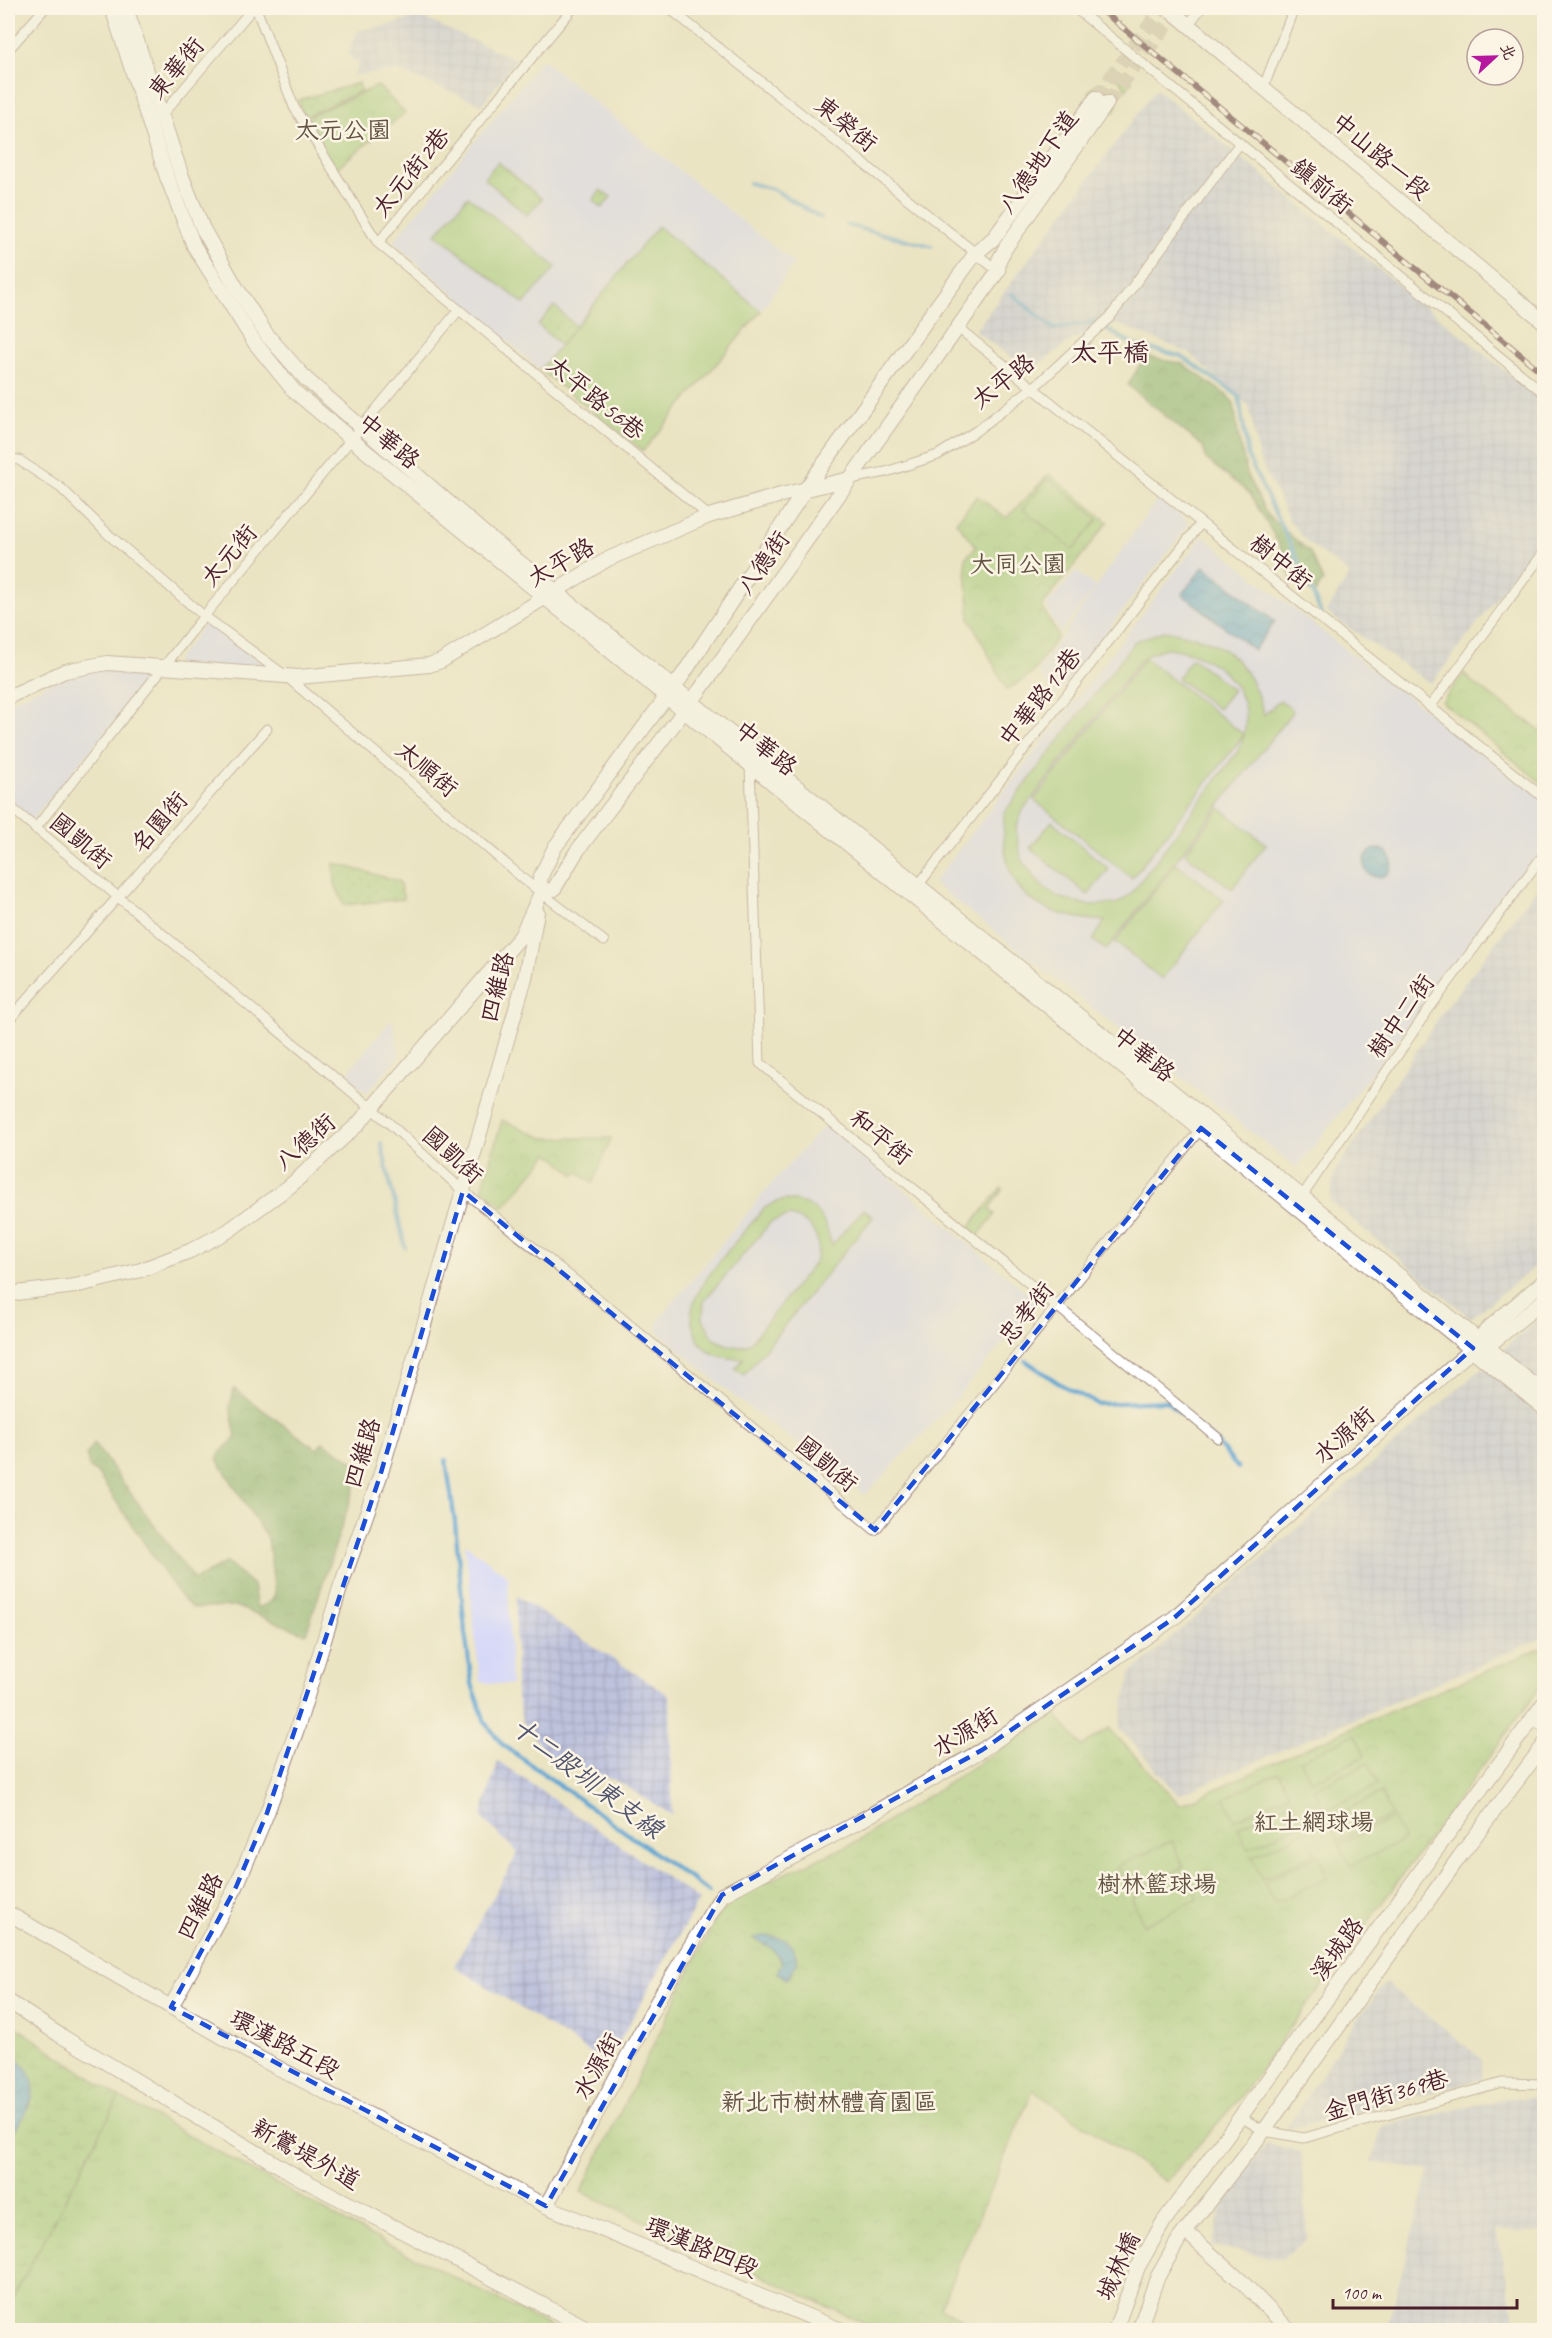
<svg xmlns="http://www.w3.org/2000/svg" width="1552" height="2338" font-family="Caveat,'LXGW WenKai TC',sans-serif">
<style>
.built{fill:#d6d8f8}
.industrial{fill:url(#industrial-grid)}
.grass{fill:url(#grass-tufts);stroke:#747552;stroke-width:1.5}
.forest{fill:url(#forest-crowns);stroke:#64674a;stroke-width:1.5}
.wetland{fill:url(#wetland-marsh);stroke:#747552;stroke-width:1.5}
.park{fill:url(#park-crowns);stroke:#747552;stroke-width:1.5}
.garden{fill:url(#garden-dots);stroke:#747552;stroke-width:1.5}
.pitch{fill:#9ecb78;stroke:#747552;stroke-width:1.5;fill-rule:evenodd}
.water{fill:url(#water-waves);stroke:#52617e;stroke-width:1.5}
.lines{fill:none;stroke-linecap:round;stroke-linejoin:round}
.stream{stroke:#5aa3d1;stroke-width:4}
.secondary-tunnel{stroke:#cbbda5;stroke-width:14;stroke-dasharray:14 7;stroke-linecap:butt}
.street-casing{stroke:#9a8277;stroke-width:11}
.secondary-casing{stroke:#9a8277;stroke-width:16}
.street{stroke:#fff;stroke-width:9}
.secondary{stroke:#fff;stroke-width:14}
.rail-casing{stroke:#4a1f2b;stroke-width:6}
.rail{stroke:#fcf5e5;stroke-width:4;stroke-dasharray:11;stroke-linecap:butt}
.marked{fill:none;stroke:#1d4ed8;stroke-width:4.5;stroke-dasharray:12 8;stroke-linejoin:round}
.labels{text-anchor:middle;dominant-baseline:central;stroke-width:5;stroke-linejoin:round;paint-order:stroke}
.street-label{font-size:24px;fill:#4a1f2b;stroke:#fcf5e5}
.park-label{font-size:24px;fill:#635342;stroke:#fcf5e5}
.neighbourhood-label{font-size:26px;fill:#4a1f2b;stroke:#fcf5e5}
.water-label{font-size:26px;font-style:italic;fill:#50546d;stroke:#fcf5e5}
</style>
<defs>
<pattern id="industrial-grid" width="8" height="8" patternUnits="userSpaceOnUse" patternTransform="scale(1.5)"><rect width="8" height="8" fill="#bec3dd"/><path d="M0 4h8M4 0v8" fill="none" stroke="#a5a7be"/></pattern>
<pattern id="grass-tufts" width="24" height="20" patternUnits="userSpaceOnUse" patternTransform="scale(1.5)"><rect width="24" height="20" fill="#9ecb78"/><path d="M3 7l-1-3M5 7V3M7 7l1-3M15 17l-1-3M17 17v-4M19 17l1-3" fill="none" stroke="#8aae68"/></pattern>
<pattern id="forest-crowns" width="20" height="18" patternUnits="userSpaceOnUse" patternTransform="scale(1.5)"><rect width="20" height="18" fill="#7eaf68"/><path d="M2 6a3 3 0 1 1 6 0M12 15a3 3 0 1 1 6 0" fill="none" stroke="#698e56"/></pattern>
<pattern id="wetland-marsh" width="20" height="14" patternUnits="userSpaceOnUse" patternTransform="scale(1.5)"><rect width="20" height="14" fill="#9ecb78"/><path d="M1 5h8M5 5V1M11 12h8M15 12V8" fill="none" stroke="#8aae68"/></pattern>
<pattern id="park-crowns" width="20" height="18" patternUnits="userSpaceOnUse" patternTransform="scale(1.5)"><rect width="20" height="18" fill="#9ecb78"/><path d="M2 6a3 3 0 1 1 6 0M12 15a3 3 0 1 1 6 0" fill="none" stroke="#8aae68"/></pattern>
<pattern id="garden-dots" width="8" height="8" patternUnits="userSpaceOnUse" patternTransform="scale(1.5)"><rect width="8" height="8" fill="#9ecb78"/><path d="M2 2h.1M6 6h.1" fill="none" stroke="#8aae68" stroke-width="1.8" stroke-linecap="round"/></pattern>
<pattern id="water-waves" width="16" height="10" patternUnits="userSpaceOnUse" patternTransform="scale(1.5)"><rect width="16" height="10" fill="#5aa3d1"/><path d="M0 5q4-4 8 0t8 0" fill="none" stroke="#4c84aa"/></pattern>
</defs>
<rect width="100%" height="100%" fill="#fcf5e5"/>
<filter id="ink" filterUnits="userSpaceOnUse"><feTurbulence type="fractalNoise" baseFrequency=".0167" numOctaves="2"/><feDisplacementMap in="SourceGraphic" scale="12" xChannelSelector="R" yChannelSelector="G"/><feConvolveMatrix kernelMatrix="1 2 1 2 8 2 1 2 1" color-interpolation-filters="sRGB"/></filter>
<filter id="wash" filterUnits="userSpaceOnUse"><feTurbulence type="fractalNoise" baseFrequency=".008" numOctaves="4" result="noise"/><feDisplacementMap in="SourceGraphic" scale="24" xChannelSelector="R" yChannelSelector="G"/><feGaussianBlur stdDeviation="1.35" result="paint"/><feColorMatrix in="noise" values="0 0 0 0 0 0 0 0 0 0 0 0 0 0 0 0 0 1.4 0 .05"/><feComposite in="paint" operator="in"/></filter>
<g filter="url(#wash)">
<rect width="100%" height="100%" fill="#ebe4c3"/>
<g class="built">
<polygon points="542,59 794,263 761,311 643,451 539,369 467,305 393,242"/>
<polygon points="1158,498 1190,523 1055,698 1038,671"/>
<polygon points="1203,536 1337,643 1544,799 1544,853 1297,1168 933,883"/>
<polygon points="1076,571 1095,587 1060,634 1046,606"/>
<polygon points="206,622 275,672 174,664"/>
<polygon points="107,668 153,675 31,821 8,800 8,703 66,675"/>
<polygon points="392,1019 400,1055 367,1093 346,1075"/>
<polygon points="826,1124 1038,1302 952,1403 865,1495 735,1397 657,1331 658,1321 778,1176"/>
<polygon points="465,1544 508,1576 511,1685 480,1682"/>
</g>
<g class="industrial">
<polygon points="418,16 517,60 482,104 398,71 354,75 360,63 348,55 357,31 397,23"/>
<polygon points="1156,89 1544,402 1544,537 1431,684 1326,612 1350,574 1306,541 1289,520 1259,458 1249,406 1189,353 1118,324 1072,340 1030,371 975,331"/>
<polygon points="1544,879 1544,1260 1471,1318 1330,1201 1334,1173 1442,1013"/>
<polygon points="1544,1314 1544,1637 1178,1795 1119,1727 1131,1673"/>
<polygon points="8,1512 19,1515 8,1541"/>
<polygon points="516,1596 670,1696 672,1815 619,1782 547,1755 522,1721 516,1691"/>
<polygon points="498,1761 699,1900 607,2063 454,1966 518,1853 481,1817"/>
<polygon points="1385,1983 1482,2059 1482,2079 1285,2130 1359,2017"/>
<polygon points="1508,2098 1544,2098 1544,2232 1496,2231 1518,2330 1386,2330 1430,2171 1372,2162 1382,2126"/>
<polygon points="1266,2143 1301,2152 1307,2239 1282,2259 1212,2246 1222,2205"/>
</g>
<g class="grass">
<polygon points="1111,65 1132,81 1126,90 1120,79 1106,73"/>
<polygon points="498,162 542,199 527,215 484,178"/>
<polygon points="1001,1188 1003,1189 989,1209 995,1214 978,1236 969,1228"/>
<polygon points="119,2097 351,2225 558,2330 8,2330 8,2308"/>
</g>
<g class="forest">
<polygon points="1145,356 1183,364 1228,396 1234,403 1239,440 1248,477 1268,516 1310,552 1323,581 1314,595 1291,579 1284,553 1250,494 1206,459 1203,447 1128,385"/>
<path d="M 234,1389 L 317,1449 L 323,1442 L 357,1464 L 360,1471 L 306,1634 L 235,1606 L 193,1608 L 179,1595 L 97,1473 L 90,1468 L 86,1455 L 94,1443 L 194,1580 L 227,1562 L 253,1585 L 257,1608 L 269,1603 L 275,1594 L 268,1540 L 217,1459 C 220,1449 230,1445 236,1437 L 230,1406 Z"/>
</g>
<polygon class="wetland" points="8,2021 119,2097 8,2308"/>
<g class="park">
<polygon points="378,86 405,113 335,169 307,119 313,114"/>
<polygon points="601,190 611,197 602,208 593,200"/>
<polygon points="1049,474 1108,522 1042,606 1058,636 1032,674 1007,690 970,619 965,558 976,547 956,522 977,496 1007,518"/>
<polygon points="1464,673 1472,682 1544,733 1544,785 1442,702"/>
<polygon points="502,1120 544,1138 611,1138 593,1183 578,1172 575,1175 549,1153 504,1207 482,1189"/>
<polygon points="1544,1647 1544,1682 1237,2101 1166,2182 1033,2090 940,2308 983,2330 878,2330 581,2192 716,1918 744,1892 856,1842 1055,1714 1082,1746 1109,1728 1180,1805 1358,1725"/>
</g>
<g class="garden">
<polygon points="359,83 361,91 304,117 298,100"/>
<path d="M 1103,83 C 1115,90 1121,98 1114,112 L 1089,92 L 1094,86 Z"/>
<polygon points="554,306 577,327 561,346 538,325"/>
<polygon points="334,863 399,881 404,899 344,905 335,884"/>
</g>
<g class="pitch">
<polygon points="468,196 556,267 524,304 436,234"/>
<polygon points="658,226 761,311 643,451 540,370"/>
<polygon points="1048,478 1098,519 1073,550 1023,509"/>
<path d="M 1164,631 C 1221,637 1249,658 1264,715 L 1280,700 L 1293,711 L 1106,950 L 1093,940 L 1105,921 C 1031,916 999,891 1004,813 L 1135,641 ZM 1166,648 C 1219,652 1264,697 1238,751 L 1131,894 L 1116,904 L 1087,905 L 1058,897 L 1041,885 L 1021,859 L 1016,828 L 1023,810 L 1138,663 L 1149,654 Z"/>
<polygon points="1145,658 1244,735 1132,878 1034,800"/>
<polygon points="1192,658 1233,690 1218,709 1177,678"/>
<polygon points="1220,808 1266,844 1232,889 1185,853"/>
<polygon points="1052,821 1109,869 1088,895 1030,848"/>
<polygon points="1176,863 1224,900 1162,979 1115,942"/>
<path d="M 785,1200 C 818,1202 823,1216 832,1245 L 864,1209 L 873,1217 L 744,1375 L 735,1369 L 744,1358 C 728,1360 708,1356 699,1341 C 694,1332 690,1320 692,1310 C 695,1283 746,1231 764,1208 L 776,1202 ZM 789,1216 C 812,1220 824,1240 815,1262 L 750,1343 C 739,1350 725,1345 714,1339 L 703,1319 L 704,1301 L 771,1222 Z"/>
<polygon points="1355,1734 1365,1756 1311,1782 1301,1760"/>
<polygon points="1368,1763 1378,1785 1324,1811 1314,1789"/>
<polygon points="1279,1772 1289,1794 1235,1820 1225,1798"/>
<polygon points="1381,1793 1392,1815 1338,1841 1327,1819"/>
<polygon points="1292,1801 1302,1823 1248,1849 1238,1827"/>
<polygon points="1393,1818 1404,1840 1350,1866 1340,1844"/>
<polygon points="1305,1831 1316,1853 1262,1879 1252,1857"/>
<polygon points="1172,1841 1184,1867 1130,1893 1118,1866"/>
<polygon points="1318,1856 1328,1878 1274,1903 1264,1882"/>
<polygon points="1186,1873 1198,1899 1144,1925 1132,1898"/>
</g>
<g class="water">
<polygon points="1204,566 1275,622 1254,650 1182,594"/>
<circle cx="1378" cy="863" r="14"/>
<path d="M 764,1936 L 786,1939 C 800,1957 800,1961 787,1979 L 777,1973 L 782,1963 L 773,1949 L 753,1938 Z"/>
<path d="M 8,2050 C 52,2085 30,2102 8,2143 Z"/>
</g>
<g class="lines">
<g class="stream">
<polyline points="749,183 773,189 821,218"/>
<polyline points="846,225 932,246"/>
<polyline points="1012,294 1054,329 1094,322 1134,345 1181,356 1239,396 1248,457 1307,579 1322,616"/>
<polyline points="381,1143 405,1247"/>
<polyline points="1026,1361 1060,1384 1097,1404 1166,1401 1217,1443 1238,1468"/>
<polyline points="446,1460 455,1522 465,1632 472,1684 485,1722 502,1744 709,1892"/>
</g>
</g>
</g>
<g filter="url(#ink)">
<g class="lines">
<g class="secondary-tunnel">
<polyline points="1096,98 1162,8"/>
<polyline points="1107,103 1180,8"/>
</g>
<g class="street-casing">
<g id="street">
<polyline points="256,8 294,107 378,243"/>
<polyline points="573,8 378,243 709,516"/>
<polyline points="669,8 998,271"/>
<polyline points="1075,8 1544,393"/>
<polyline points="1189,24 1201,8"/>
<polyline points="8,50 45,8"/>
<polyline points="1264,86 1294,8"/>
<polyline points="159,118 253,8"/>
<polyline points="957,327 1544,798"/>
<polyline points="8,459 19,460 61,488 109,535 204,616 287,677 526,881 604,941"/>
<polyline points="850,479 886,472 938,455 976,431 1040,382 1110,317 1240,143"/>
<polyline points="1430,707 1544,552"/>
<polyline points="750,764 760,1063 1218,1438"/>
<polyline points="8,805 389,1123 463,1191 612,1310 875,1530 1203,1126"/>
<polyline points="35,829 204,616 458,311"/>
<polyline points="916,888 1201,523"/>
<polyline points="8,1021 267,729"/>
<polyline points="1114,1050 1126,1035"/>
<polyline points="1299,1201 1428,1010 1544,854"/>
<polyline points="1533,1719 1544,1728"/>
<polyline points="1241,2117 1264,2131 1304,2138 1502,2083 1544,2084"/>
</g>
</g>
<g class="secondary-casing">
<g id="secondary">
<polyline points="112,8 167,177 194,246 255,343 294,391 363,449 695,720 1544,1408"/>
<polyline points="126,8 181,174 203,229 236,287 267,335 306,379 485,534 1544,1393"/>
<polyline points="1168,8 1544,322"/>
<polyline points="8,697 65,671 107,663 299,677 429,665 441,661 608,559 709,516 781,495 850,479"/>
<polyline points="541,893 554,889 577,851 700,690 998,271 999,260 1006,247 1107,103"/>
<polyline points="8,1294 75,1286 141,1270 190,1251 228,1231 290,1186 357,1125 521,936 541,893 540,878 555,847 682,676 805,490 934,310 976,253 994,238 1096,98"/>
<polyline points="1481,1341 1484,1333 1491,1326 1544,1281"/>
<polyline points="1481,1341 1494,1341 1544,1300"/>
<polyline points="8,1913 259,2058 546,2206 841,2330"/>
<polyline points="8,2001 58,2034 298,2177 591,2330"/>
<polyline points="171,2007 236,1887 267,1813 297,1729 340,1588 380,1476 525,978 537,912"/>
<polyline points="546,2206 663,1991 722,1895 860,1821 982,1750 1174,1618 1479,1343"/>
<polyline points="1185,2231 1241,2281 1289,2330"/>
<polyline points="1115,2330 1138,2267 1164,2221 1544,1703"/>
<polyline points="1139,2330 1157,2278 1179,2239 1264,2131 1460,1856 1544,1745"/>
</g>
</g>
<use href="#street" class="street"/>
<use href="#secondary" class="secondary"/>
<g class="rail-casing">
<polyline id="rail" points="1099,8 1544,374"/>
</g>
<use href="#rail" class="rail"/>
</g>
</g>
<path d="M0 0H1552V2338H0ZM 1201,1128 L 1473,1348 L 1174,1618 L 982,1750 L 722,1895 L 546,2206 L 171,2007 L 236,1887 L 267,1813 L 380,1476 L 463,1191 L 875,1530 Z" fill="#ebe4c3" fill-opacity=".55" fill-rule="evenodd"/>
<path class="marked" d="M 1201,1128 L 1473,1348 L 1174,1618 L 982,1750 L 722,1895 L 546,2206 L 171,2007 L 236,1887 L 267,1813 L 380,1476 L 463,1191 L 875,1530 Z"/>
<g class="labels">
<g class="street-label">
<text transform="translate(176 68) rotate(-50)">東華街</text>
<text transform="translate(846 124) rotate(39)">東榮街</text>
<text transform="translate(1381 156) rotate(40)">中山路一段</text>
<text transform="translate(1038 162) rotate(-55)">八德地下道</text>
<text transform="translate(411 172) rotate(-51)">太元街2巷</text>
<text transform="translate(1322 186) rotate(40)">鎮前街</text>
<text transform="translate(1003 381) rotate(-38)">太平路</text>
<text transform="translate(596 398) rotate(39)">太平路56巷</text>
<text transform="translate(389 441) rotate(40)">中華路</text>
<text transform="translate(229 555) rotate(-50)">太元街</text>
<text transform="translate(561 562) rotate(-30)">太平路</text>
<text transform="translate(1281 562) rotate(39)">樹中街</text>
<text transform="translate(763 563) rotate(-55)">八德街</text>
<text transform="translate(1040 697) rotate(-52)">中華路12巷</text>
<text transform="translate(766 748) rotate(39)">中華路</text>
<text transform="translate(427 769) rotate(40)">太順街</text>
<text transform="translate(159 822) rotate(-49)">名園街</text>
<text transform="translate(81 841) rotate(40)">國凱街</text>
<text transform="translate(497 987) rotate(-76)">四維路</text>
<text transform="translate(1401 1016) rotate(-55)">樹中二街</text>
<text transform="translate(1144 1054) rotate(39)">中華路</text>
<text transform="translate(881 1137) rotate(39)">和平街</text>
<text transform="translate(305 1142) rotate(-42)">八德街</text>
<text transform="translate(453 1155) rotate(42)">國凱街</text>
<text transform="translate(1026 1313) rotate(-51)">忠孝街</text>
<text transform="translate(1344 1435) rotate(-42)">水源街</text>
<text transform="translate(362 1453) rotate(-73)">四維路</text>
<text transform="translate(827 1464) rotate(40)">國凱街</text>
<text transform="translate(965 1732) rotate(-32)">水源街</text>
<text transform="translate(200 1906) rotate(-63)">四維路</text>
<text transform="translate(1337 1949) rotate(-54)">溪城路</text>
<text transform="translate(285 2044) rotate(28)">環漢路五段</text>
<text transform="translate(597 2066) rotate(-61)">水源街</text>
<text transform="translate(1386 2095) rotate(-16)">金門街369巷</text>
<text transform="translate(306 2154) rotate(29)">新鶯堤外道</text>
<text transform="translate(702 2247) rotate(23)">環漢路四段</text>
<text transform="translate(1118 2266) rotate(-66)">城林橋</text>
</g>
<g class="park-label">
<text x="343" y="130">太元公園</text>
<text x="1018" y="564">大同公園</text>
<text x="1314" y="1822">紅土網球場</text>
<text x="1157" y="1884">樹林籃球場</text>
<text x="829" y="2102">新北市樹林體育園區</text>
</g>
<g class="neighbourhood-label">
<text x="1110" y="352">太平橋</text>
</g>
<g class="water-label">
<text transform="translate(587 1778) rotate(37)">十二股圳東支線</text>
</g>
</g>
<rect width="1552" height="2338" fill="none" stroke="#fcf5e5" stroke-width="30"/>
<g transform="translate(1495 57) rotate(68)"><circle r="28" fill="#fcf5e5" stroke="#b59f9b" stroke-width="1.5"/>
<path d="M0-4.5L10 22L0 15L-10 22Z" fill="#b5179e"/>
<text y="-9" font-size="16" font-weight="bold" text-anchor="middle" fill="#4a1f2b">北</text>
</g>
<path d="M1333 2299v9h184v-9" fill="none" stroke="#4a1f2b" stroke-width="3"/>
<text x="1342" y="2299" font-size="18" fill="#4a1f2b" stroke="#fcf5e5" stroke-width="4.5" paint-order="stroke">100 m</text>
</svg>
